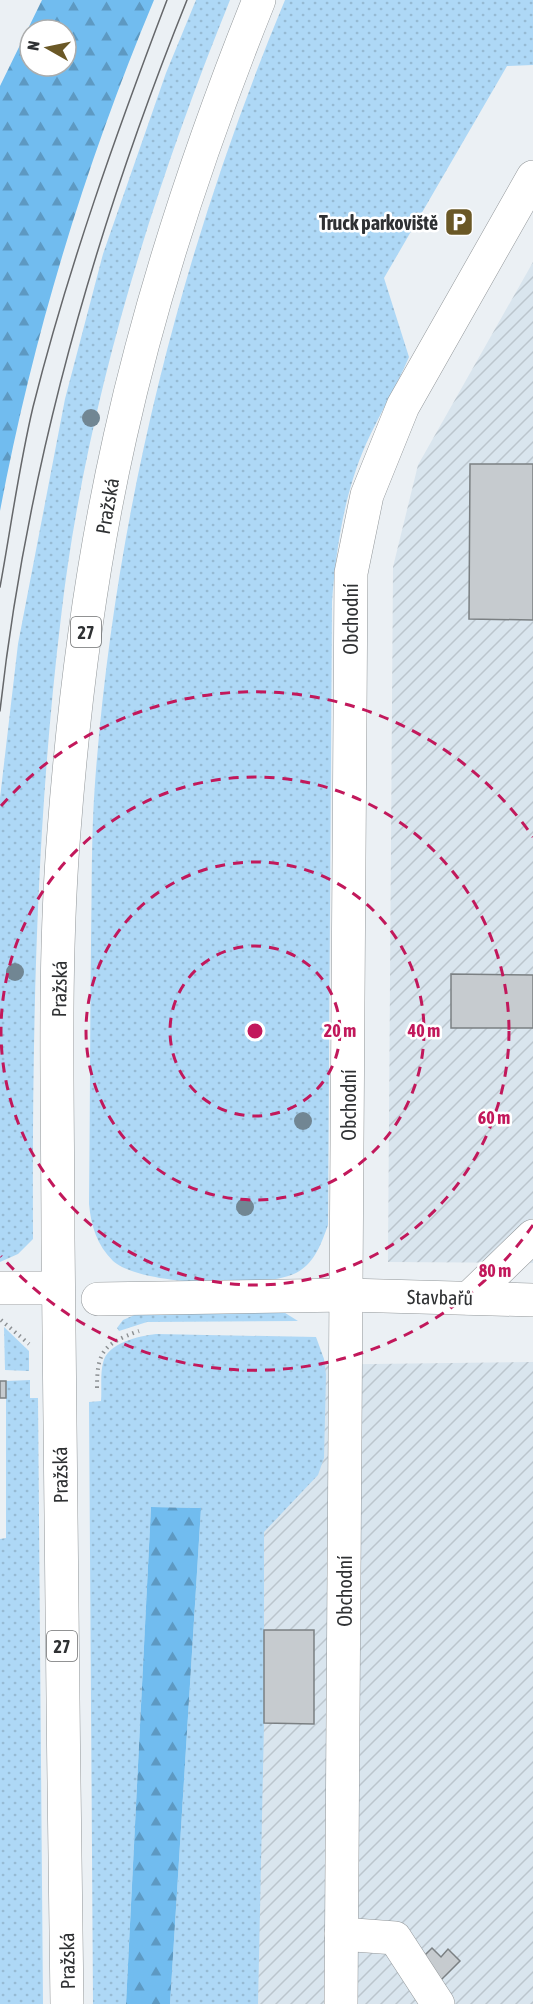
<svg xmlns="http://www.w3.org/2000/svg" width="533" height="2004" font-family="'Asap Condensed',sans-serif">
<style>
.industrial{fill:url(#industrial-furrows)}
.grass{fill:url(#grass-dots)}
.forest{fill:url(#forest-firs);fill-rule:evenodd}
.building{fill:#c6cbcf;stroke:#7b8083;stroke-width:1.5}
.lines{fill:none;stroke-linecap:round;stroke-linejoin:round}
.minor-casing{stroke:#92979a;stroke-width:34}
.major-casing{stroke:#92979a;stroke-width:34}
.path{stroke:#8d9194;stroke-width:4;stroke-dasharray:1.5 4.5;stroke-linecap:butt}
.minor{stroke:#fff;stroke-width:33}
.major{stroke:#fff;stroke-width:33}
.tram{stroke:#65676a;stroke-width:1.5}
.tree{fill:#718693}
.ring{fill:none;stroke:#c2185b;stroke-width:3;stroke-dasharray:10 8}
.labels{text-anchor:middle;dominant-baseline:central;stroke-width:5;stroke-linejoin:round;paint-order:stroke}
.shield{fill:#fff;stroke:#6d6f70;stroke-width:1.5}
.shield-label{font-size:18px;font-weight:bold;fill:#2f3133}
.poi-label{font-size:20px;font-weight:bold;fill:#2f3133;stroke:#fff;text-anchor:end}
.street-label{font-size:20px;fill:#2f3133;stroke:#fff}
.centre{fill:#c2185b;stroke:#fff;stroke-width:3}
.ring-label{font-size:18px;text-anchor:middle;font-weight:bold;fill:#c2185b;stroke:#fff;stroke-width:5;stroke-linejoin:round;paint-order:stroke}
</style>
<defs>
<pattern id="industrial-furrows" width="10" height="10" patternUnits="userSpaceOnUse" patternTransform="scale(1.5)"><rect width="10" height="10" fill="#d9e5ee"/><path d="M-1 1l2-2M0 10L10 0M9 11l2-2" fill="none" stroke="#bbc5cd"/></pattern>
<pattern id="grass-dots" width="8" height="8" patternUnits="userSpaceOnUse" patternTransform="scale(1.5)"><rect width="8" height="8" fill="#aed8f6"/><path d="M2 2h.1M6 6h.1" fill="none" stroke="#96bad3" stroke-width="1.8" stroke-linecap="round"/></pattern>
<pattern id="forest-firs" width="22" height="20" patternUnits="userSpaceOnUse" patternTransform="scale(1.5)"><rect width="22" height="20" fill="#71bcef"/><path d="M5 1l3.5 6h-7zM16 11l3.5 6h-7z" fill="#5d99c2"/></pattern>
</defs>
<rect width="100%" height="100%" fill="#ebf0f4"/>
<g class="industrial">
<polygon points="533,262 533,1263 388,1262 393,567 418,465"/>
<polygon points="533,1362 533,2004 215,2004 222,1366"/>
</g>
<g class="grass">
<path d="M 196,0 L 230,0 C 151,195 85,408 61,617 C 36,824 32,1032 33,1239 L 18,1254 L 0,1262 L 0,798 L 18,644 L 65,399 L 103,254 L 166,73 Z"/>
<path d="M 285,0 L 533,0 L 533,65 L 507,66 L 384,278 L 409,357 C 396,387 379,415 366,444 C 344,494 336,549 332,602 L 328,1225 C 321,1244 315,1263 296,1273 C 264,1289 140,1286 113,1261 C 97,1245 91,1226 89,1204 C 90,1117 90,1031 91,944 C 92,891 91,837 95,783 C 115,513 181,250 285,0 Z"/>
<polygon points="282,1311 298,1321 147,1322 119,1331 117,1328 123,1320 139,1313"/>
<polygon points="4,1327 29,1351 29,1371 5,1370"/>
<path d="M 156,1334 L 316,1337 L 324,1359 L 326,1375 L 324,1458 L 318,1475 L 264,1532 L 264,1723 L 258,2004 L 170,2004 L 201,1508 L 151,1507 L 126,2004 L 93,2004 L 89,1402 L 101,1401 C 102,1389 100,1374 103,1363 C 107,1343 139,1336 156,1334 Z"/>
<polygon points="30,1380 30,1398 38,1398 43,2004 0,2004 0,1539 6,1538 6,1381"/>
</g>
<g class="forest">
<path d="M 42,0 L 154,0 C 85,165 33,336 0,511 L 0,86 ZM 30,30 L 66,30 L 66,66 L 30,66 Z"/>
<polygon points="151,1507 201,1508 170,2004 126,2004"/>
</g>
<g class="building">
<polygon points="470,464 533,464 533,620 469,619"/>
<polygon points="451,974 533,975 533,1028 451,1028"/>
<rect x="0" y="1381" width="6" height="17"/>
<polygon points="264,1630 314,1630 314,1724 264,1723"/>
<polygon points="432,1948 441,1957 448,1949 460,1961 440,1981 420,1960"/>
</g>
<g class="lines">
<g class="minor-casing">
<g id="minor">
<polyline points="0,1288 58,1288"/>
<polyline points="469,1298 533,1236"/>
<polyline points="98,1299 347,1295 533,1300"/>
<polyline points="341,1934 395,1938 438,2004"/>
<polyline points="341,2004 351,573 367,495 403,406 533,177"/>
</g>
</g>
<g class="major-casing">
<path id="major" d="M 67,2004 C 64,1749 59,1494 58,1239 C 58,1103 53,966 64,831 C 74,699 91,566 120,437 C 153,288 202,142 259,0"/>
</g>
<g class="path">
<polyline points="1,1320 29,1344"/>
<path d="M 97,1388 C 97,1352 103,1344 139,1331"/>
</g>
<use href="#minor" class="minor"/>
<use href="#major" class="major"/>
<g class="tram">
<path d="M 0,587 C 11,527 19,466 33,407 C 68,268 116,134 167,0"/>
<path d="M 0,711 C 27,465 95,229 187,0"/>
</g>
</g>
<g class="tree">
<circle cx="91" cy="418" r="9"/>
<circle cx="15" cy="972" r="9"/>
<circle cx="303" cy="1121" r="9"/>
<circle cx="245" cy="1207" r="9"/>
</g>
<g class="ring">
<circle cx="255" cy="1031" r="85"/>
<circle cx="255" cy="1031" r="169"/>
<circle cx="255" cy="1031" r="254"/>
<path d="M533 1225A339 339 0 0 1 1 1256M1 806A339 339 0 0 1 533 837"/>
</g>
<defs>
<g id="parking-square" transform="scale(1.5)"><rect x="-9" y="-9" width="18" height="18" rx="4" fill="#6a5826" stroke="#fff"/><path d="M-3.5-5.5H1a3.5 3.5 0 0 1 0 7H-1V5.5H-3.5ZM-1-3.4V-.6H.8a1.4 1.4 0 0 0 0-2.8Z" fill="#fff"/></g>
</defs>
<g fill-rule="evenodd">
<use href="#parking-square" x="459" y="222"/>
</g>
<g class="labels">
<g class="shield">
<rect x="71" y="617" width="30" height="30" rx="4.5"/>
<rect x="47" y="1631" width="30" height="30" rx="4.5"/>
</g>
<g class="shield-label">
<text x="86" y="632">27</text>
<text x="62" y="1646">27</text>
</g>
<g class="poi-label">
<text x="438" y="222">Truck parkoviště</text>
</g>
<g class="street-label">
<text transform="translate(107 506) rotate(-80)">Pražská</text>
<text transform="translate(350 619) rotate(-90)">Obchodní</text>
<text transform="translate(59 989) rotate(-89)">Pražská</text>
<text transform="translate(348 1105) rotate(-90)">Obchodní</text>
<text transform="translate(440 1297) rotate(1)">Stavbařů</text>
<text transform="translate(60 1475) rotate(-91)">Pražská</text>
<text transform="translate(344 1591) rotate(-90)">Obchodní</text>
<text transform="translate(67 1961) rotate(-91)">Pražská</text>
</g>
</g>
<circle cx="255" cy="1031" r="9" class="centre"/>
<g class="ring-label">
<text x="340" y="1037">20 m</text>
<text x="424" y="1037">40 m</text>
<text x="494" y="1124">60 m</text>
<text x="495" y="1277">80 m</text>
</g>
<g transform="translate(48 48) rotate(279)"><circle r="28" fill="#ffffff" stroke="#acadad" stroke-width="1.5"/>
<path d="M0-4.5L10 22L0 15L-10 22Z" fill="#6a5826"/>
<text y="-9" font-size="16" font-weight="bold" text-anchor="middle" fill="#2f3133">N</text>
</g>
</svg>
